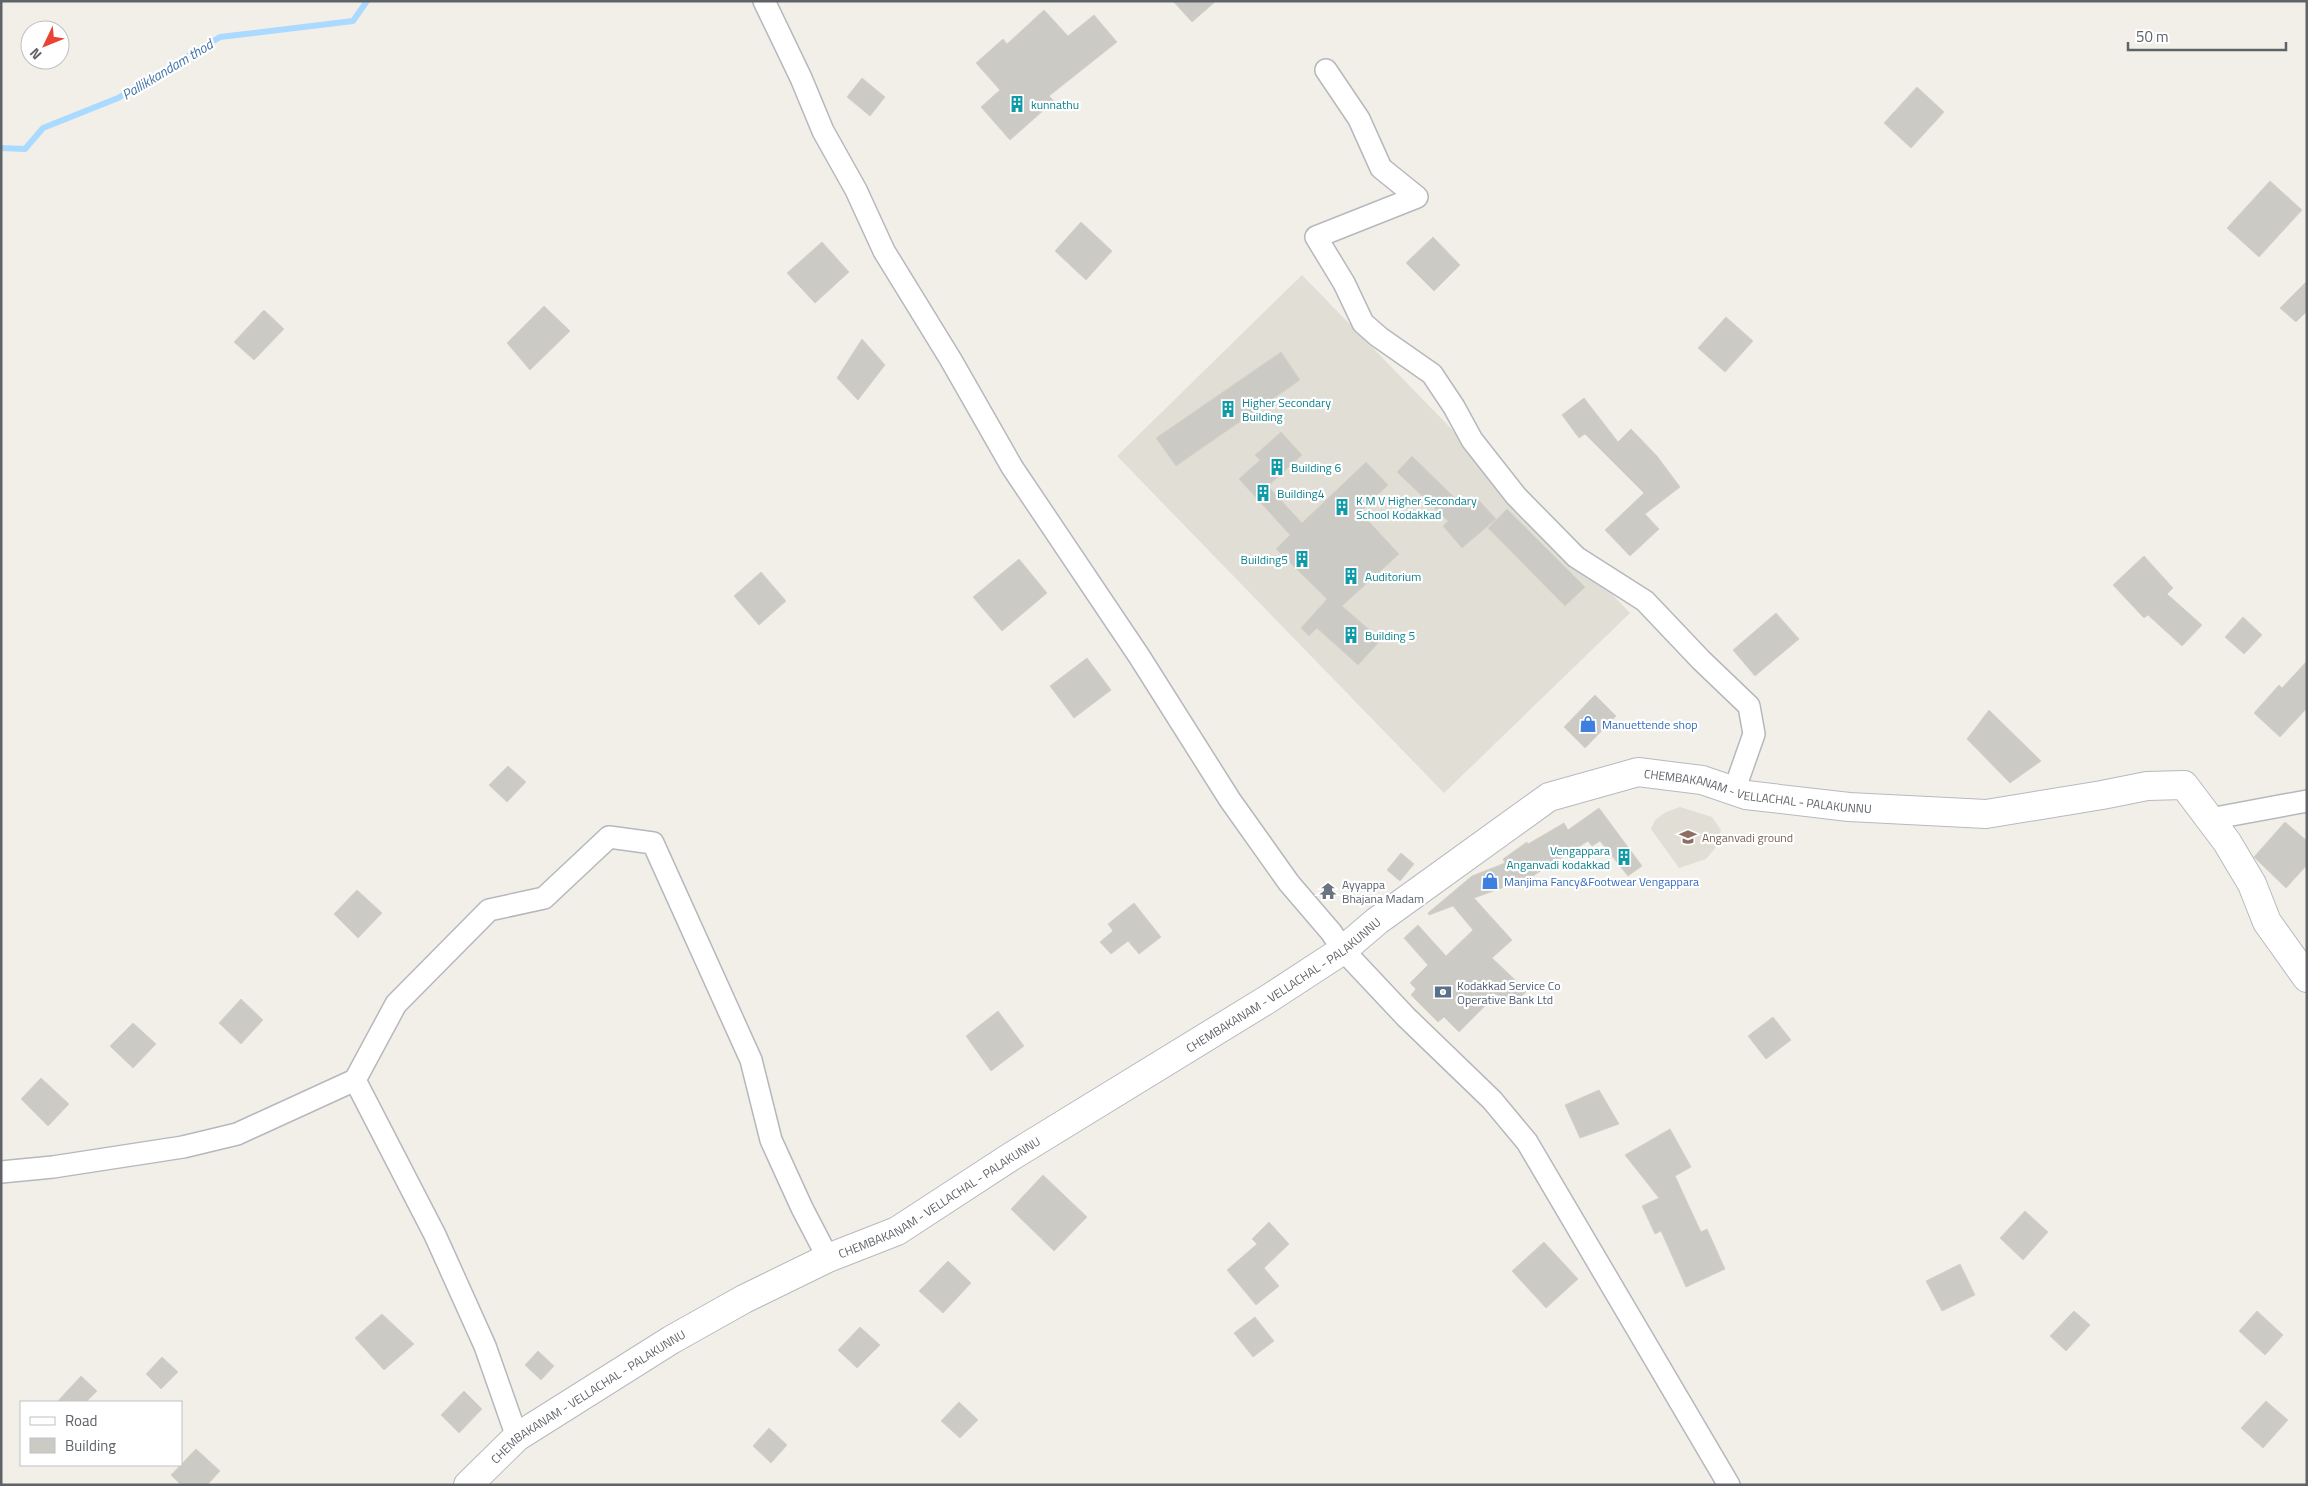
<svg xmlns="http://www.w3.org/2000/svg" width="2308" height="1486" font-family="'Titillium Web',sans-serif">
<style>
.education{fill:#e1ded6}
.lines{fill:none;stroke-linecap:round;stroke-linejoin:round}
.stream{stroke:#aadaff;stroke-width:6}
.building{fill:#cccac5;stroke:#d6d1c6}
.minor-casing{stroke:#b5b8bc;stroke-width:24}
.secondary-casing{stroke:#b6babf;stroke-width:30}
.minor{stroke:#fff;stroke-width:21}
.secondary{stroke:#fff;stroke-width:28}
.labels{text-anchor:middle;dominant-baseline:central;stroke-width:4.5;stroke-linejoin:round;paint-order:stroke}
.culture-label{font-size:12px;fill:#0d838f;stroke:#fff;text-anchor:start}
.shop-label{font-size:12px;fill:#366cbe;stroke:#fff;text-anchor:start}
.street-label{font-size:12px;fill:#5f6368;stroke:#fff}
.education-label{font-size:12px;fill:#785e54;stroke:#fff;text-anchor:start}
.worship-label{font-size:12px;fill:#5b616d;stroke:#fff;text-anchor:start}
.service-label{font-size:12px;fill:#4e5e75;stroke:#fff;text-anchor:start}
.water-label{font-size:14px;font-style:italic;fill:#4174aa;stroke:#fff}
</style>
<rect width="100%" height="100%" fill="#f1efe8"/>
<g class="education">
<polygon points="1302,275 1630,613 1444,793 1117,456"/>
<polygon points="1680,807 1712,817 1721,830 1716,847 1706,859 1679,868 1651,829 1655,820 1666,812"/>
</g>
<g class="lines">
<polyline class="stream" points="1,148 25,149 43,128 118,98 220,37 353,21 367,1"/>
</g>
<g class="building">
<polygon points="1173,1 1216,1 1192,22"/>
<polygon points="1044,10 1068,36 1094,15 1117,42 1049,96 1054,101 1010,140 981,107 1000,90 976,63 1003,39 1007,44"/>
<polygon points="862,78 885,97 870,116 847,97"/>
<polygon points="1917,87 1944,112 1911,148 1884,123"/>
<polygon points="2270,181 2302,210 2259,257 2227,228"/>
<polygon points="1081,222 1112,251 1086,280 1055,251"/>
<polygon points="1433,237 1460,265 1434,291 1406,263"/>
<polygon points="822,242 849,272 815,303 787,273"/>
<polygon points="2307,281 2307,311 2296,322 2280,308"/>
<polygon points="544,306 570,331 530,370 507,343"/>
<polygon points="264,310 284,329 254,360 234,342"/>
<polygon points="1726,317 1753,341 1725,372 1698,348"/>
<polygon points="862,339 885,365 858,400 837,378"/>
<polygon points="1281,352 1300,380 1176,466 1156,438"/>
<polygon points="1584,398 1618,442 1631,429 1657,456 1680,487 1645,514 1659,529 1630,556 1605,530 1644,493 1585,434 1579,438 1562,415"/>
<polygon points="1281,432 1302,455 1268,486 1302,523 1366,462 1388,485 1360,512 1399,554 1342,606 1381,640 1358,665 1317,628 1309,636 1301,628 1327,599 1276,549 1290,535 1239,479 1260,460 1255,455"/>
<polygon points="1412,456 1464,507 1476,497 1496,519 1462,548 1443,526 1448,521 1397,472"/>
<polygon points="1507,509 1585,587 1565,606 1488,528"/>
<polygon points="2144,556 2173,588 2167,594 2202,625 2182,646 2148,615 2144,618 2113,585"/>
<polygon points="1019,559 1047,593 1002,631 973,597"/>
<polygon points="761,572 786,601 759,625 734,596"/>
<polygon points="1776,613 1799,639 1755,676 1733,650"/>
<polygon points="2243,617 2262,635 2244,654 2225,637"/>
<polygon points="1087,658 1111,690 1074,718 1050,686"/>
<polygon points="2307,661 2307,708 2280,737 2254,713 2279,685 2282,688"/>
<polygon points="1595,695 1616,716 1585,748 1564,727"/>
<polygon points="1989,710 2041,761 2010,783 1967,739"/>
<polygon points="508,766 526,782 507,802 489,785"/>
<polygon points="1599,808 1642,866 1628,876 1600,841 1592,846 1588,841 1520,884 1518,882 1474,898 1512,940 1492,958 1527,991 1511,1007 1497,994 1459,1032 1444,1017 1438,1022 1411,995 1416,989 1410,983 1428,965 1404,938 1418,925 1446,956 1473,930 1453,906 1429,915 1428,913 1472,876 1505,863 1503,859 1527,842 1528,844 1564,823 1568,830"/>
<polygon points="2285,822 2307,841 2307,865 2286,888 2254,857"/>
<polygon points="1401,853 1414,864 1400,881 1387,870"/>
<polygon points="357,890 382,913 358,938 334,914"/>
<polygon points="1134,903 1161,937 1139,954 1128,941 1111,954 1100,942 1113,931 1108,924"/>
<polygon points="241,999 263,1020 241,1044 219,1023"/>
<polygon points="998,1011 1024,1046 991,1071 966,1036"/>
<polygon points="1773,1017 1791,1040 1766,1059 1748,1036"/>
<polygon points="133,1023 156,1044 133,1068 110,1046"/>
<polygon points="41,1078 69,1104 48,1126 21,1099"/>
<polygon points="1599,1090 1619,1124 1580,1138 1565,1105"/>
<polygon points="1670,1129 1691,1167 1675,1176 1701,1232 1707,1229 1725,1269 1686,1287 1661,1231 1655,1234 1642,1206 1659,1198 1625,1155"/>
<polygon points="1043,1175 1087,1217 1054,1251 1011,1209"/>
<polygon points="2025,1211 2048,1232 2023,1260 2000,1238"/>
<polygon points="1269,1222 1289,1244 1264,1268 1279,1286 1256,1305 1227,1270 1257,1244 1252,1239"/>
<polygon points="1544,1242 1578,1279 1546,1308 1512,1271"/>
<polygon points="948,1261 971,1283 943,1313 919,1291"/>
<polygon points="1960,1264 1975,1295 1942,1311 1926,1281"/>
<polygon points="2074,1311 2090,1325 2066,1351 2050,1336"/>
<polygon points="2257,1311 2283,1335 2265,1355 2239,1331"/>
<polygon points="382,1314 414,1344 384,1370 355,1338"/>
<polygon points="1255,1317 1274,1341 1253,1357 1234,1333"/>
<polygon points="860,1327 880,1345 857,1368 838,1350"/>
<polygon points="538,1351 554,1366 541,1380 525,1365"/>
<polygon points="162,1357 178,1372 161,1389 146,1374"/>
<polygon points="81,1376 97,1391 86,1402 57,1402"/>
<polygon points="464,1391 482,1409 459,1433 441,1415"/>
<polygon points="2266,1401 2288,1420 2263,1448 2241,1428"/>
<polygon points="959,1402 978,1420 960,1438 941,1421"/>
<polygon points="769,1428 787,1445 771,1463 753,1446"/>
<polygon points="196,1449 220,1471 207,1485 181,1485 171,1475"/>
</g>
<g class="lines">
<g class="minor-casing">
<g id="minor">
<polyline points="764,1 801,78 823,131 856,190 884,251 951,360 1012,467 1139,656 1230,800 1289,883 1331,932 1343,950 1406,1017 1492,1100 1527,1142 1729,1485"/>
<polyline points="1326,70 1359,119 1381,168 1417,197 1316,237 1344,283 1363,323 1379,337 1432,374 1454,407 1472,440 1516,496 1576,557 1645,601 1701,660 1749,706 1754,734 1734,791"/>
<polyline points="2210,819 2307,801"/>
<polyline points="355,1080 435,1235 485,1346 517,1437"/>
<polyline points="1,1172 53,1167 183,1147 237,1134 355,1080 396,1004 489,910 544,898 609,837 653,843 751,1060 771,1140 802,1208 828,1258"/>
</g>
</g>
<g class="secondary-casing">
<g id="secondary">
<path id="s1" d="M 468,1485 L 517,1437 L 671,1340 L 744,1299 L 828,1258 L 897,1231 L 1012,1156 L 1268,999 L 1343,950 L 1377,921 L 1549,797 L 1638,772 L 1702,780 L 1746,795 L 1849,807 L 1986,814 L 2102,795 L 2147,786 L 2184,785 L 2227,842 L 2252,884 L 2267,922 L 2307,978"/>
</g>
</g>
<use href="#minor" class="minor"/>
<use href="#secondary" class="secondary"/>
</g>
<defs>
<g id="building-bare" transform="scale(1.35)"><path d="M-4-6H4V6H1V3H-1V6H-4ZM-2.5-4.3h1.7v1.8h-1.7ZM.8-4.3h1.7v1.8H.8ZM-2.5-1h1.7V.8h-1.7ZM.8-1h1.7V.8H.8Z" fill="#0f9aa8" stroke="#fff" stroke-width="2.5" paint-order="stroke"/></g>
<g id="shop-bare" transform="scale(1.35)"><path d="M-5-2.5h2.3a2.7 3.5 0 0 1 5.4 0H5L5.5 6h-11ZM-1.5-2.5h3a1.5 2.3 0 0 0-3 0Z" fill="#3f7fe0" stroke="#fff" stroke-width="2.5" paint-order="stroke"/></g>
<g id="school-bare" transform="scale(1.35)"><path d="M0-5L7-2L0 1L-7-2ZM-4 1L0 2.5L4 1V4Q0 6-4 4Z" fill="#8d6e63" stroke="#fff" stroke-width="2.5" paint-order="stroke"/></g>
<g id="temple-bare" transform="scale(1.35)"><path d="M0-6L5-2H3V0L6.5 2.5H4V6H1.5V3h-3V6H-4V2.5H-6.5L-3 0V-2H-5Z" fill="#6b7280" stroke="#fff" stroke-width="2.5" paint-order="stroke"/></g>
<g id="bank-bare" transform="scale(1.35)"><path d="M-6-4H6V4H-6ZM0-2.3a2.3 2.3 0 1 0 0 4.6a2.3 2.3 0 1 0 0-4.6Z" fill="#5c6f8a" stroke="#fff" stroke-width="2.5" paint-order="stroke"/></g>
</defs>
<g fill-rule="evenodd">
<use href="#building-bare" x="1017" y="104"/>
<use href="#building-bare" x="1228" y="409"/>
<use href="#building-bare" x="1277" y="467"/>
<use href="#building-bare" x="1263" y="493"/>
<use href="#building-bare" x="1342" y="507"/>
<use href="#building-bare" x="1302" y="559"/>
<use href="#building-bare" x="1351" y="576"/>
<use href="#building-bare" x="1351" y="635"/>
<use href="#shop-bare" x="1588" y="724"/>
<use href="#school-bare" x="1688" y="837"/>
<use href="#building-bare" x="1624" y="857"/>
<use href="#shop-bare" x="1490" y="881"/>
<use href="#temple-bare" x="1328" y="891"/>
<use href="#bank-bare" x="1443" y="992"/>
</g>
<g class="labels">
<g class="culture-label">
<text x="1031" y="104">kunnathu</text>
<text x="1242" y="402">Higher Secondary<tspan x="1242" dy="14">Building</tspan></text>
<text x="1291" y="467">Building 6</text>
<text x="1277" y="493">Building4</text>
<text x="1356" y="500">K M V Higher Secondary<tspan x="1356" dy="14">School Kodakkad</tspan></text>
<text x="1288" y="559" text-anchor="end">Building5</text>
<text x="1365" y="576">Auditorium</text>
<text x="1365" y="635">Building 5</text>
<text x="1610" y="850" text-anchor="end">Vengappara<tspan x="1610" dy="14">Anganvadi kodakkad</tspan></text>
</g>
<g class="shop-label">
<text x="1602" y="724">Manuettende shop</text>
<text x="1504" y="881">Manjima Fancy&amp;Footwear Vengappara</text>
</g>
<g class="street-label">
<text stroke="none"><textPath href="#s1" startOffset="1500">CHEMBAKANAM - VELLACHAL - PALAKUNNU</textPath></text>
<text stroke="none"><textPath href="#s1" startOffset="960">CHEMBAKANAM - VELLACHAL - PALAKUNNU</textPath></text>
<text stroke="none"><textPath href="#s1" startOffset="555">CHEMBAKANAM - VELLACHAL - PALAKUNNU</textPath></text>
<text stroke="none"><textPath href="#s1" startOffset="150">CHEMBAKANAM - VELLACHAL - PALAKUNNU</textPath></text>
</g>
<g class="education-label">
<text x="1702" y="837">Anganvadi ground</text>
</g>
<g class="worship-label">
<text x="1342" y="884">Ayyappa<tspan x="1342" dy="14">Bhajana Madam</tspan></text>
</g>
<g class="service-label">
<text x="1457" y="985">Kodakkad Service Co<tspan x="1457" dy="14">Operative Bank Ltd</tspan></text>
</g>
<g class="water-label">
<text transform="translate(167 69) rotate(-31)">Pallikkandam thod</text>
</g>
</g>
<rect width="2308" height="1486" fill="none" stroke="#5f6368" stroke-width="5"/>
<rect x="20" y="1401" width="162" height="65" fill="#ffffff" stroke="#bfc1c3"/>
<rect x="30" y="1417" width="25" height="8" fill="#ffffff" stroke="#bfc1c3"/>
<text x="65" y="1426" font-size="15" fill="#5f6368">Road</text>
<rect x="30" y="1438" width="25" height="15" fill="#cccac5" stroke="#bfc1c3"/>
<text x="65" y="1451" font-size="15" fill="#5f6368">Building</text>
<g transform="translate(45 45) rotate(227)"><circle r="24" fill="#ffffff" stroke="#bfc1c3"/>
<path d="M0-4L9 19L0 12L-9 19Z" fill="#ea4335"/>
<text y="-8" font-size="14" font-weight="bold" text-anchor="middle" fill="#5f6368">N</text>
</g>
<path d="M2128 42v8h158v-8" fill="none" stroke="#5f6368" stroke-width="2.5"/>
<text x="2136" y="42" font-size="15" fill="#5f6368" stroke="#ffffff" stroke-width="4" paint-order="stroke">50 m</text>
</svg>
